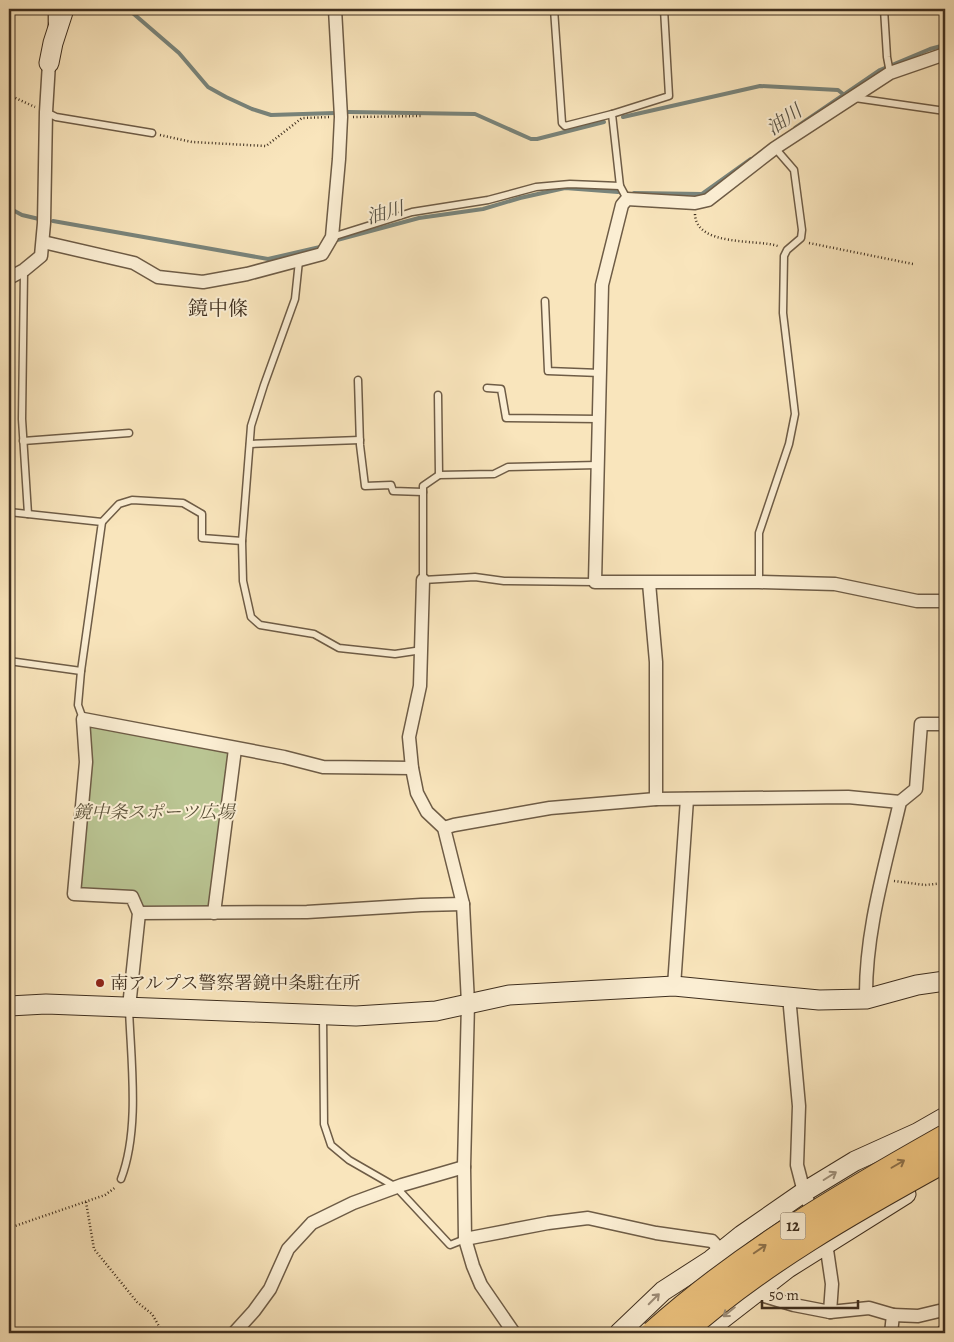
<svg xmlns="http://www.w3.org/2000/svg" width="954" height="1342" font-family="Alegreya,'Noto Serif JP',serif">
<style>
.green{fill:#bac593;stroke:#7c7a59}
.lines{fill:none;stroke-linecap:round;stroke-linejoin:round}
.stream{stroke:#79847b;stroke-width:4}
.lane-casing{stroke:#6e5c46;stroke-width:9}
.street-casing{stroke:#6e5c46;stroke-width:15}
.secondary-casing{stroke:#3f2f1f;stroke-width:21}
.path{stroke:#3f2f1f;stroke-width:2.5;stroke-dasharray:1 2.5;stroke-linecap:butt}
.lane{stroke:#fbeed3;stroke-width:6}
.street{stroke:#fbeed3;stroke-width:12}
.secondary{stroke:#fbeed3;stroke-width:19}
.highway-bridge-casing{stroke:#3f2f1f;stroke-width:26;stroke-linecap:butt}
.highway-bridge{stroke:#ecc27e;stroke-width:24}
.oneway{stroke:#8d714a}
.oneway2{stroke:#9d8e79}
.poi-dot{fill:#8f2418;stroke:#fbeed3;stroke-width:2}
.labels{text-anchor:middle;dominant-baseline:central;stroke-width:4;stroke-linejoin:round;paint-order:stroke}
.shield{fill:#fbeed3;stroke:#776855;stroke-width:1}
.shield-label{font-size:16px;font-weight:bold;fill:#3f2f1f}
.park-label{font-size:18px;font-style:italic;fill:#5e543c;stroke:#fbeed3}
.poi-label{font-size:18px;fill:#3f2f1f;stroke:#fbeed3;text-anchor:start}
.water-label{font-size:19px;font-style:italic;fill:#575245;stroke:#fbeed3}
.quarter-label{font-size:20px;fill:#3f2f1f;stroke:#fbeed3}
</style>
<rect width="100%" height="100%" fill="#f9e5bc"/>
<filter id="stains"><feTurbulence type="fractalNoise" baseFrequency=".004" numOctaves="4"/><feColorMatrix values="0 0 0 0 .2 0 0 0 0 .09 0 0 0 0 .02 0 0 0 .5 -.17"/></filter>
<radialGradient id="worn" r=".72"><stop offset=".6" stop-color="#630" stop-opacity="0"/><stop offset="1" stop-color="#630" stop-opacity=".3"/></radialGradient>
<polygon class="green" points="90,721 235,749 214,913 139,913 132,897 74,894"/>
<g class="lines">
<g class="stream">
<polyline points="128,9 179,53 208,87 226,97 252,109 271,115 335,113"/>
<polyline points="348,112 475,114 531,139 537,139 604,122"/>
<polyline points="623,117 760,86 838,90 843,94"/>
<polyline points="795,128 880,70 930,49 945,45"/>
<polyline points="634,193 702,194 751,159"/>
<polyline points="9,208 22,215 39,219"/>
<polyline points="53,221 268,259 320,247"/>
<polyline points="337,240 419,218 483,209 520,198 565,188 618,192"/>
</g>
<g class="lane-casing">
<g id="lane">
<polyline points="52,9 52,27"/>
<polyline points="554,9 562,123 565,126 612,114"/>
<polyline points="884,9 887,57 890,73"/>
<polyline points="855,98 945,111"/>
<polyline points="46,112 56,117 152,133"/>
<polyline points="627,199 620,186 612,114 669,96 664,9"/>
<polyline points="332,237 412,212 488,200 536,187 570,184 620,186"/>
<polyline points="299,261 295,299 264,385 251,426 242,541 243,581 251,617 260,625 314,634 339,648 395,654 422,650"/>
<polyline points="24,271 22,419 28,514"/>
<polyline points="545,301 548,371 600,373"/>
<polyline points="358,380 360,445 365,486 391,485 393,491 423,492"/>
<polyline points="487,388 501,389 506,418 599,419"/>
<polyline points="438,395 439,475"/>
<polyline points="23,441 129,433"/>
<polyline points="250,444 360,440"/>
<polyline points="9,512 102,522 81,671 78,705 83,719"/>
<polyline points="102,522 119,504 132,500 183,503 202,514 202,538 242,541"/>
<polyline points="595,582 504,581 475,577 423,580 423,486 439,475 494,474 508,467 598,465"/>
<polyline points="759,582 759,533 789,444 795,414 783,313 784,256 787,250 801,238 802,230 794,170 775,148"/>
<polyline points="9,661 81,671"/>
<polyline points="323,1016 324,1124 331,1145 349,1160 396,1187 450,1245 465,1239"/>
<path d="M 121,1179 C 140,1129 131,1062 129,1009"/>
</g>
</g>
<g class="street-casing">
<g id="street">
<polyline points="945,54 890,73 775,148 708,200 695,203 627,199 622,205 602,285 595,582 759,582 835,584 917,601 945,601"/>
<polyline points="43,242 134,263 158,277 203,282 247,274 322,254 332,237 339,159 341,117 335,9"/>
<polyline points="9,278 24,270 41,256 44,223 46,112 49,63"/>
<polyline points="423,580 420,686 409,737 412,768 417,793 427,812 444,828 463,904 468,1003 464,1167 465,1239 473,1266 481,1285 514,1333"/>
<polyline points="649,583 656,662 656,799"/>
<polyline points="444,828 454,825 550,808 656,799 848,797 900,802"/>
<polyline points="139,913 307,912 421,905 463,904"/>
<polyline points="214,913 235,749"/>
<polyline points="674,986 687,799"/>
<polyline points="789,996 799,1106 797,1165 804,1192 815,1218"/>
<path d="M 866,999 C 865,932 885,867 900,802 L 916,789 L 921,724 L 945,724"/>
<polyline points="129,1007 139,913 132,897 74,894 86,762 83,719 284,757 323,767 412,768"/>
<polyline points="824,1238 826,1243 832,1284 830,1312"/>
<polyline points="465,1239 548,1223 588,1218 656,1233 712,1241 725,1255"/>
<polyline points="751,1292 794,1305 830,1312 869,1308 893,1315 891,1333"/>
<polyline points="893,1315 918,1316 939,1311 945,1312"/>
<polyline points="234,1333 254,1311 270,1289 288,1249 312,1223 353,1203 402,1185 464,1167"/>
<polyline points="942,1333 945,1330"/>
</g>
</g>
<g class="secondary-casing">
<g id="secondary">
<polyline points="49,63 53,43 64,9"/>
<polyline points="9,1006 46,1004 356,1016 436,1011 509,995 674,986 819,1000 866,999 917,985 945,981"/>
<polyline points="619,1333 663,1291 711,1260 742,1235 804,1192 855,1161 917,1133 945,1117"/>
<polyline points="704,1333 788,1268 906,1194"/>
</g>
</g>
<g class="path">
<polyline points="9,95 35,107"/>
<polyline points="353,117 421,116"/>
<polyline points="160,135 192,142 266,146 302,118 330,117"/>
<path d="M 695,214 C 696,247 757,239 778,246"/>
<polyline points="809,243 913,264"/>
<polyline points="894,881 925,885 945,883"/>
<polyline points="86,1202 94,1249 137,1302 152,1314 163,1333"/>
<polyline points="9,1228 105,1195 116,1187"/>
</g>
<use href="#lane" class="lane"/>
<use href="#street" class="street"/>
<use href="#secondary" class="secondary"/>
<g class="highway-bridge-casing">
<g id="highway-bridge">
<path d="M 653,1333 C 741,1254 842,1195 945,1137"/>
<path d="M 682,1333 C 760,1263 854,1210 945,1160"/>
</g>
</g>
<use href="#highway-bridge" class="highway-bridge"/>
</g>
<defs><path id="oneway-shaft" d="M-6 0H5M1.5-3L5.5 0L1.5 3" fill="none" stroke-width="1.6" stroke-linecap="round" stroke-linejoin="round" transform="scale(1.25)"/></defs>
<g class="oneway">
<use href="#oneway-shaft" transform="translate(898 1164) rotate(-30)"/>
<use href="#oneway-shaft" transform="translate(760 1249) rotate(-35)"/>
</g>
<g class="oneway2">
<use href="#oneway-shaft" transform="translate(830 1176) rotate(-32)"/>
<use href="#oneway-shaft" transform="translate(654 1299) rotate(-45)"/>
<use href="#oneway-shaft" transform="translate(729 1312) rotate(141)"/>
</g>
<circle class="poi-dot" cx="100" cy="983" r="5"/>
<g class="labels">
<rect class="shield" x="780.5" y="1212.5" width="25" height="27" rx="4"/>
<g class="shield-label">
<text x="793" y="1226">12</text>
</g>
<g class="park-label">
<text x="154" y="812">鏡中条スポーツ広場</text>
</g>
<g class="poi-label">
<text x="110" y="983">南アルプス警察署鏡中条駐在所</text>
</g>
<g class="water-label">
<text transform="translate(784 120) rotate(-35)">油川</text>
<text transform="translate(385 213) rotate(-15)">油川</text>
</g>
<g class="quarter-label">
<text x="218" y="308">鏡中條</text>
</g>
</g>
<rect width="954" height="1342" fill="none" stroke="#f9e5bc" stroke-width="30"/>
<rect x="10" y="10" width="934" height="1322" fill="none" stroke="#3f2f1f" stroke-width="2.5"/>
<rect x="15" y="15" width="924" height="1312" fill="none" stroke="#3f2f1f"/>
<path d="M762 1300v8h96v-8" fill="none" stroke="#3f2f1f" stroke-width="2.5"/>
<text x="769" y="1300" font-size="15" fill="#3f2f1f" stroke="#fbeed3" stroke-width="4" paint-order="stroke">50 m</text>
<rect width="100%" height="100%" filter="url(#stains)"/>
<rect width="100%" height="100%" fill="url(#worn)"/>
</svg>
